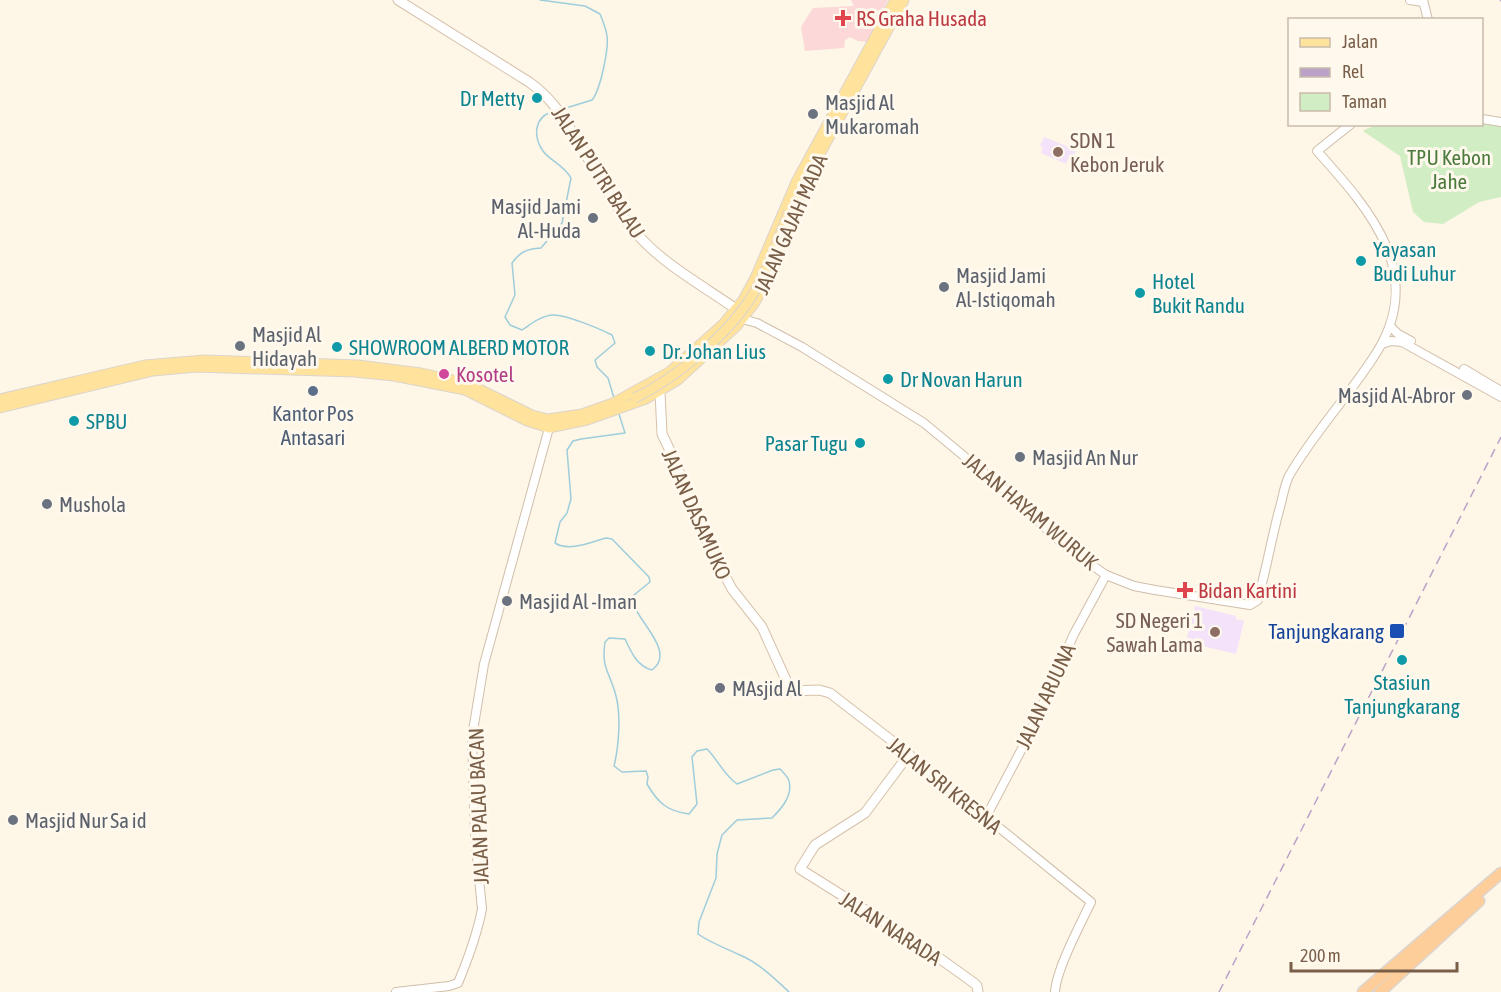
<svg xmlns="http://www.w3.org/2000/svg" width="1501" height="992" font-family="'Asap Condensed',sans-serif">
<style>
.education{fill:#f3e2fa}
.medical{fill:#fcd8d9}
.green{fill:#d0edc3}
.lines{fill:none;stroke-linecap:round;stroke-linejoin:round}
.stream{stroke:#9ecddb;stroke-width:1.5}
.tertiary-casing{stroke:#d0beaa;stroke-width:10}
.secondary-casing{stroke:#d6c1aa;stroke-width:11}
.primary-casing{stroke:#dcd5cf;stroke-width:11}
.trunk-casing{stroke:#dcd5cf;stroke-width:13}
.tertiary{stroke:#fff;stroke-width:8}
.secondary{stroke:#fff;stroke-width:9}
.primary{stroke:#ffe29b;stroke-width:9}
.trunk{stroke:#fece9a;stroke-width:10}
.rail{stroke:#baa2c9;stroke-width:1.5;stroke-dasharray:9 6;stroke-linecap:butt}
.primary-bridge-casing{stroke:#dcd5cf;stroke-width:11;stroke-linecap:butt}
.primary-bridge{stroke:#ffe29b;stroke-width:9}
.health-dot{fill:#e0444e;stroke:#fff9ed;stroke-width:2}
.culture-dot{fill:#0f9aa8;stroke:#fff9ed;stroke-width:2}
.worship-dot{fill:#6b7280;stroke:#fff9ed;stroke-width:2}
.education-dot{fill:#8d6e63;stroke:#fff9ed;stroke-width:2}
.hotel-dot{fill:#d1479c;stroke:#fff9ed;stroke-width:2}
.service-dot{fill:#5c6f8a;stroke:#fff9ed;stroke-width:2}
.transit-dot{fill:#1a4fb4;stroke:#fff9ed;stroke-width:2}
.labels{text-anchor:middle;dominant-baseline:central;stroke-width:6;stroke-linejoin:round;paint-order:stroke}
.health-label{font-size:21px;fill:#be3a42;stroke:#fff9ed;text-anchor:start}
.culture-label{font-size:21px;fill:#0d838f;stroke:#fff9ed;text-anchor:start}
.worship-label{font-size:21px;fill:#5b616d;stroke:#fff9ed;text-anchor:start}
.education-label{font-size:21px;fill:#785e54;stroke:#fff9ed;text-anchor:start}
.park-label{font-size:21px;fill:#4a7a3c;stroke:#fff9ed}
.street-label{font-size:21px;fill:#795e48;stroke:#fff9ed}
.hotel-label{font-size:21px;fill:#b23c85;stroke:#fff9ed;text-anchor:start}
.service-label{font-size:21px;fill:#4e5e75;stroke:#fff9ed}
.transit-label{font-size:21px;fill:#164399;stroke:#fff9ed;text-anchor:end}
</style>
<rect width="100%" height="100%" fill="#fef6e6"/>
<g class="education">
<polygon points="1044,137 1076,150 1073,158 1069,157 1066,164 1041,153 1043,147 1040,146"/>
<polygon points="1195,606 1236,616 1236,619 1244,621 1236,654 1186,642"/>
</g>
<polygon class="medical" points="851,0 888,0 867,42 858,41 850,37 845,40 844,48 805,51 801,27 813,8 854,6"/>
<path class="green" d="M 1482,122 L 1501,125 L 1501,197 L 1479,202 L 1443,224 L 1424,222 L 1413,212 L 1400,156 L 1363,131 C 1379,119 1458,124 1482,124 Z"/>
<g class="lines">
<g class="stream">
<path d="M 540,0 L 585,6 L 600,14 C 603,21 606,29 607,36 C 609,49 600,91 592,100 L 563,109"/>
<path d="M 552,112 C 534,117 533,137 543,151 C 550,161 563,164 571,178 L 562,223 L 541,248 C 526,249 520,252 512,263 L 515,295 L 505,317 L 510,325 L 522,330 C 531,324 541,316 552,315 C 565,314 600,329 612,335 L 615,343 L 595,360 L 597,367 L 608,378 L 614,398"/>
<path d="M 619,414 L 625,433 L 581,439 L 573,441 L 567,450 L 571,499 L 567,513 L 560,522 L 555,543 C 569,552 591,542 606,538 L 612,539 L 649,577 L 650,582 L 634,595 C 634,598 633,603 634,605 C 639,622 676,653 652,670 C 637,666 631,652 625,639 L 609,638 L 605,642 C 601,669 610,672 616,696 C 621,715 619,746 614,766 L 622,772 L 646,771 L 648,777 L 647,784 C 658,803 667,811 689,814 L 697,804 L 692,757 L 697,751 L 707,749 C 718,760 724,775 737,784 L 773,770 L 780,769 C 783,772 788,777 789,781 C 793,796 781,809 772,818 L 737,820 L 722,835 L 717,854 L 716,878 L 699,922 L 698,934 C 711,943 725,948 740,955 C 759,963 774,978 789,992"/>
</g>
<g class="tertiary-casing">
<g id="tertiary">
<polyline points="1410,0 1423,2"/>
<polyline points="1423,0 1428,20"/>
<polyline points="1482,119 1501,122"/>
<path d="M 742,319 L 757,323 L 802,347 L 924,423 L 1000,486 L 1065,546 L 1106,575 L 1134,586 L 1155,590 L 1250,605 L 1258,600 L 1259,595 C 1267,566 1272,536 1280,507 C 1283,497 1284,486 1289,476 C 1313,434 1347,398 1373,358 C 1429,276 1371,211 1317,151 L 1351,124"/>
<polyline points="1390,326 1398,334 1411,341"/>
<polyline points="1382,344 1391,341 1402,342 1501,397"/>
<polyline points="1464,369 1501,391"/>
<path d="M 909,754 L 969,805 L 986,817 L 1091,902 C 1081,923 1056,970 1055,992"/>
<polyline points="986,817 1027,739 1074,634 1106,575"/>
<path d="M 396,992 L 449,986 L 458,983 C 468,959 477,935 482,909 L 475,836 L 472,737 L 484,664 L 549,428"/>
</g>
</g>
<g class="secondary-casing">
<g id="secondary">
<path d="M 398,0 L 529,82 C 552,98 563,117 578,141 C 594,169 610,197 628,223 C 655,260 699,283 736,309"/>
<polyline points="660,392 662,434 675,461 708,544 732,589 762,627 791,691 819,690 830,693 909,754 865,813 815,845 800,869 921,945 974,983 977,986 978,992"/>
</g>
</g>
<g class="primary-casing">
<g id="primary">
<polyline points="0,399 145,365 205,360 358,365 421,373 467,383 532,415 548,419 582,414 613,403 669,372 723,324 743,300 755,278 796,182 895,0"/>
<polyline points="0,408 153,371 196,367 354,372 394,376 465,390 527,421 549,428 587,420 646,399 678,380 737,326 754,304 772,271 809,174 904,0"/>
</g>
</g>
<g class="trunk-casing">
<g id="trunk">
<polyline points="1363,992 1501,873"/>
<polyline points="1380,992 1479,901"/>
</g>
</g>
<use href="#tertiary" class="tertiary"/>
<use href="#secondary" class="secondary"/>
<use href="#primary" class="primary"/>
<use href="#trunk" class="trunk"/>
<g class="rail">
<polyline points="1500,0 1501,1"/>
<polyline points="1219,992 1501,437"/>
</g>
<g class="primary-bridge-casing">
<path id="primary-bridge" d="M 635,398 C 676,378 728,335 752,296 C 768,270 778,239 789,211"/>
</g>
<use href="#primary-bridge" class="primary-bridge"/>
</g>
<g class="health-dot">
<path d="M840 9h6v6h6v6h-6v6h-6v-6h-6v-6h6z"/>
<path d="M1182 581h6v6h6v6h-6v6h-6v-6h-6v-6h6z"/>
</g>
<g class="culture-dot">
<circle cx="537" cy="98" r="6"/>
<circle cx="1361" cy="261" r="6"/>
<circle cx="1140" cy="293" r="6"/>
<circle cx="337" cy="347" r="6"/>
<circle cx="650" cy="351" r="6"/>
<circle cx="888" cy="379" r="6"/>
<circle cx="74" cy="421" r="6"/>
<circle cx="860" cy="443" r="6"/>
<circle cx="1402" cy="660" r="6"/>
</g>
<g class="worship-dot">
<circle cx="813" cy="114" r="6"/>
<circle cx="593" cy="218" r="6"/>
<circle cx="944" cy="287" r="6"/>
<circle cx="240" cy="346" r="6"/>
<circle cx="1467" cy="395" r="6"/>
<circle cx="1020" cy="457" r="6"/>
<circle cx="47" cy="504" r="6"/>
<circle cx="507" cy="601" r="6"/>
<circle cx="720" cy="688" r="6"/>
<circle cx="13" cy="820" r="6"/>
</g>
<g class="education-dot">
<circle cx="1058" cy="152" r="6"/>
<circle cx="1215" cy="632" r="6"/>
</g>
<circle class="hotel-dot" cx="444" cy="374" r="6"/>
<circle class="service-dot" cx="313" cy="391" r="6"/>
<rect class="transit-dot" x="1389" y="623" width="16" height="16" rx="3"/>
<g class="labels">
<g class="health-label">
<text x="856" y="18">RS Graha Husada</text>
<text x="1198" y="590">Bidan Kartini</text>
</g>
<g class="culture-label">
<text x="525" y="98" text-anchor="end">Dr Metty</text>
<text x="1373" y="249">Yayasan<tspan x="1373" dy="24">Budi Luhur</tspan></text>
<text x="1152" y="281">Hotel<tspan x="1152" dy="24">Bukit Randu</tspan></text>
<text x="349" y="347">SHOWROOM ALBERD MOTOR</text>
<text x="662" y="351">Dr. Johan Lius</text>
<text x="900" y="379">Dr Novan Harun</text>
<text x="86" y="421">SPBU</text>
<text x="848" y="443" text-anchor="end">Pasar Tugu</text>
<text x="1402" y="682" text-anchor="middle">Stasiun<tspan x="1402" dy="24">Tanjungkarang</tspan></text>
</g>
<g class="worship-label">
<text x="825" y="102">Masjid Al<tspan x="825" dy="24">Mukaromah</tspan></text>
<text x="581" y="206" text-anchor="end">Masjid Jami<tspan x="581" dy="24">Al-Huda</tspan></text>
<text x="956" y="275">Masjid Jami<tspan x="956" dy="24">Al-Istiqomah</tspan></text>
<text x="252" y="334">Masjid Al<tspan x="252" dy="24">Hidayah</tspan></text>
<text x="1455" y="395" text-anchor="end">Masjid Al-Abror</text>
<text x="1032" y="457">Masjid An Nur</text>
<text x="59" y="504">Mushola</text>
<text x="519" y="601">Masjid Al -Iman</text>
<text x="732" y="688">MAsjid Al</text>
<text x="25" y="820">Masjid Nur Sa id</text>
</g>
<g class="education-label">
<text x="1070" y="140">SDN 1<tspan x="1070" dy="24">Kebon Jeruk</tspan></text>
<text x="1203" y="620" text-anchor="end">SD Negeri 1<tspan x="1203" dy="24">Sawah Lama</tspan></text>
</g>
<g class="park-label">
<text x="1449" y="157">TPU Kebon<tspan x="1449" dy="24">Jahe</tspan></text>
</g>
<g class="street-label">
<text transform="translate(599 172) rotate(57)">JALAN PUTRI BALAU</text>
<text transform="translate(790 224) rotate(-66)">JALAN GAJAH MADA</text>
<text transform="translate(1031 511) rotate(40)">JALAN HAYAM WURUK</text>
<text transform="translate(697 514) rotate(66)">JALAN DASAMUKO</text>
<text transform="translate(1045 696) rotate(-65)">JALAN ARJUNA</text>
<text transform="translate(945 785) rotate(39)">JALAN SRI KRESNA</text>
<text transform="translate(478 806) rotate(-92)">JALAN PALAU BACAN</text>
<text transform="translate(891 928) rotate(33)">JALAN NARADA</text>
</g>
<g class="hotel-label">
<text x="456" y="374">Kosotel</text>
</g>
<g class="service-label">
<text x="313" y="413">Kantor Pos<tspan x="313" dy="24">Antasari</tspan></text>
</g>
<g class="transit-label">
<text x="1384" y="631">Tanjungkarang</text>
</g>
</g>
<rect x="1288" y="18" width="195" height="108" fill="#fff9ed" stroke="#c9bbab" stroke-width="1.5"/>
<rect x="1300" y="38" width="30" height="9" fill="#ffe29b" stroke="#c9bbab" stroke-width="1.5"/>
<text x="1342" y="48" font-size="18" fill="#795e48">Jalan</text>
<rect x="1300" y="68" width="30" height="9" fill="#baa2c9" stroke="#c9bbab" stroke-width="1.5"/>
<text x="1342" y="78" font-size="18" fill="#795e48">Rel</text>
<rect x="1300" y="93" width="30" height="18" fill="#d0edc3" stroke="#c9bbab" stroke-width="1.5"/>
<text x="1342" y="108" font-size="18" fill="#795e48">Taman</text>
<path d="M1291 962v9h166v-9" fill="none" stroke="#795e48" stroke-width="3"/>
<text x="1300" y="962" font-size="18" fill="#795e48" stroke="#fff9ed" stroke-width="4.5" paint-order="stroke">200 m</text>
</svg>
